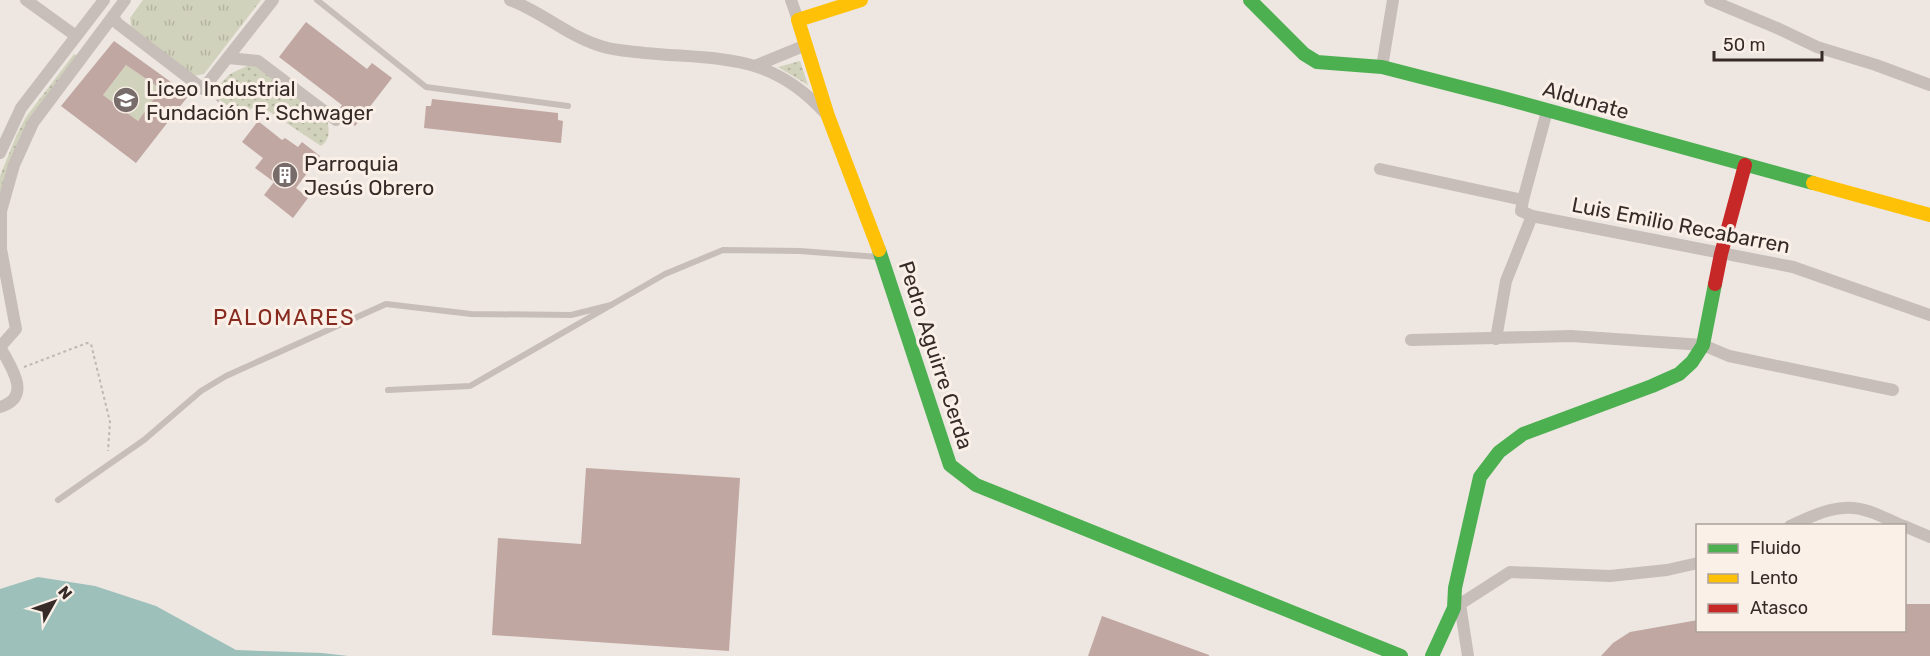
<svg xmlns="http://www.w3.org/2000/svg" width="1930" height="656" font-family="Rubik,sans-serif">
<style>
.grass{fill:url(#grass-dots)}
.park{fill:url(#park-tufts)}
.pitch{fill:#d1d2bb}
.water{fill:#9dc0bb}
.building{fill:#c1a7a2;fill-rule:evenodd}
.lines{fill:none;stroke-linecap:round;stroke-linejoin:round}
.path{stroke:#bfb7b3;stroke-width:2;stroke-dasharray:3 3;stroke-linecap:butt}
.lane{stroke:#c7beba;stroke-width:6}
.street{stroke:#c7beba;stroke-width:12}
.fast{stroke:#4caf50;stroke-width:14}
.slow{stroke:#ffc107;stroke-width:14}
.jam{stroke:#c62828;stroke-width:14}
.labels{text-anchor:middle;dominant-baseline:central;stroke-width:6;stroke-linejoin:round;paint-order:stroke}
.poi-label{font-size:21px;fill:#372b28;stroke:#faf0e8;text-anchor:start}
.street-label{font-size:21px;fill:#372b28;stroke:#faf0e8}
.neighbourhood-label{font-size:22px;letter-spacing:1.5px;fill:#872b20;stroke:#faf0e8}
</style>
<defs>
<pattern id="grass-dots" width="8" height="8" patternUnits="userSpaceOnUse" patternTransform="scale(1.5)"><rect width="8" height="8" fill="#d1d2bb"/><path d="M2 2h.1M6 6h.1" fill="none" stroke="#b4b4a1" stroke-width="1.8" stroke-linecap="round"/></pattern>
<pattern id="park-tufts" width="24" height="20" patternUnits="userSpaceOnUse" patternTransform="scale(1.5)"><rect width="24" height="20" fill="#d1d2bb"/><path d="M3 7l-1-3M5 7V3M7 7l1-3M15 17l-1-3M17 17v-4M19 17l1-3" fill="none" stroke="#b4b4a1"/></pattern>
</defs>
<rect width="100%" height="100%" fill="#ede6e1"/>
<g class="grass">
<polygon points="74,54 78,56 32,120 0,204 0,176 17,134 26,117"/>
<polygon points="800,61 808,85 778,67"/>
<path d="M 247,66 L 255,66 L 327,119 C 329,129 331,139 321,146 L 264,108 L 252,108 L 241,116 L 211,93 L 230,74 Z"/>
</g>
<polygon class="park" points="143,0 261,0 204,74 193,76 132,30 130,18"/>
<polygon class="pitch" points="126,65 161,89 138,121 103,95"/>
<polygon class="water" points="38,577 95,586 156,606 236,650 322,653 348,656 0,656 0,589"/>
<g class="building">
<polygon points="306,22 367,69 372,63 392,78 355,126 338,111 342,105 279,57"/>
<path d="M 114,41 L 189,95 L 136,163 L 61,106 ZM 126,65 L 161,89 L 138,121 L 103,95 Z"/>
<polygon points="432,99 558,113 558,120 563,121 561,143 424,128 426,106 431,106"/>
<polygon points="258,121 282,140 285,138 298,147 302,142 320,156 296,188 308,198 293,218 264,195 274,182 255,168 263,158 242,142"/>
<polygon points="586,468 740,478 729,651 492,635 498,538 581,544"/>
<polygon points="1905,604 1930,604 1930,656 1601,656 1613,643 1630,632 1698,620 1698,630 1905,630"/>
<polygon points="1102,616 1209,655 1209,656 1088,656"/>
</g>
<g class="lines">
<g class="path">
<polyline points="212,96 226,107"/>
<polyline points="24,367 87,343 91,344 110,422 108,451"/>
<polyline points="264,656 264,655"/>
</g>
<g class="lane">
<polyline points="317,0 426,87 568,106"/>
<polyline points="388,390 470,386 665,274 723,250 800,251 878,257"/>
<polyline points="58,500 144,440 201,391 226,376 386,304 471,314 571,315 611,305"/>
</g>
<g class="street">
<polyline points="26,0 76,36"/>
<path d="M 510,0 C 543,12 570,38 604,47 C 617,51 631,51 645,53 C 719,60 770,52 825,113"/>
<polyline points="791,0 798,20"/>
<polyline points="1710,0 1777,28 1817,47 1876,65 1930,85"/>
<polyline points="113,16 117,23 203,89 273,0"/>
<polyline points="228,58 258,61 336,120"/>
<polyline points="757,65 806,45"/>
<polyline points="1382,67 1393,0"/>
<polyline points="1547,111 1523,200 1521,211 1532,216 1793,267 1930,315"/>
<polyline points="0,153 21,108 104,0"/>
<polyline points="1380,169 1523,200"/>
<polyline points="1496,339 1506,281 1532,216"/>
<polyline points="1411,340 1571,336 1703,345 1729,356 1893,390"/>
<polyline points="0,347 16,329 1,249 1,211 14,165 33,123 125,0"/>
<path d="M 0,347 C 11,367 33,397 0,407"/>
<path d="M 1790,526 C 1807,518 1826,509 1844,508 C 1864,506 1885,518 1903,526"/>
<polyline points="1904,526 1930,537"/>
<polyline points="1460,604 1468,656"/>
<polyline points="1454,608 1510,572 1610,576 1667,570 1698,563"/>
</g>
<g class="fast">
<polyline points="1250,0 1304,54 1317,62 1382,67 1503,98 1813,183"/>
<polyline points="879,250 950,465 976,485 1401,656"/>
<polyline points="1432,656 1454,608 1455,588 1480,477 1499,452 1523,434 1652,386 1679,374 1692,362 1703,345 1715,284"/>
</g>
<g class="slow">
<polyline points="861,0 798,20 828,116 879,250"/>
<polyline points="1813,183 1930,215"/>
</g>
<polyline class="jam" points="1715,284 1721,254 1745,165"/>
</g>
<defs>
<g id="school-disc" transform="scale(1.35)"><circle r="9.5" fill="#776c69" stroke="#faf0e8"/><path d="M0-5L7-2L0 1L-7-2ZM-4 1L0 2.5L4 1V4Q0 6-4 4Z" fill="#fff"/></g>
<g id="building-disc" transform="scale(1.35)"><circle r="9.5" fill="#776c69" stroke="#faf0e8"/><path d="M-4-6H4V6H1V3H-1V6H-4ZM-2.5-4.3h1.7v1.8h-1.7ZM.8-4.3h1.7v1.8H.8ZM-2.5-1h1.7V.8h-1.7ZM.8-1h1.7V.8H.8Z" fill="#fff"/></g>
</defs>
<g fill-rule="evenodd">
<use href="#school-disc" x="126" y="100"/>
<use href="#building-disc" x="285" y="175"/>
</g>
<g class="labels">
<g class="poi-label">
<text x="146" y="88">Liceo Industrial<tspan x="146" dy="24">Fundación F. Schwager</tspan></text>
<text x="304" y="163">Parroquia<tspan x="304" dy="24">Jesús Obrero</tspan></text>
</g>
<g class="street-label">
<text transform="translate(1586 100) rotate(16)">Aldunate</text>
<text transform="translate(1681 225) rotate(11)">Luis Emilio Recabarren</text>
<text transform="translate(936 355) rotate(72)">Pedro Aguirre Cerda</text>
</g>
<g class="neighbourhood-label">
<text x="284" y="317">PALOMARES</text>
</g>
</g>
<rect x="1696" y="524" width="210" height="108" fill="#faf0e8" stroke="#aca19b" stroke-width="1.5"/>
<rect x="1708" y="544" width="30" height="9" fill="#4caf50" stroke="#aca19b" stroke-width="1.5"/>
<text x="1750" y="554" font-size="18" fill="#372b28">Fluido</text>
<rect x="1708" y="574" width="30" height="9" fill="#ffc107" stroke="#aca19b" stroke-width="1.5"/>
<text x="1750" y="584" font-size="18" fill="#372b28">Lento</text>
<rect x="1708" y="604" width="30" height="9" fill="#c62828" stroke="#aca19b" stroke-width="1.5"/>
<text x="1750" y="614" font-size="18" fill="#372b28">Atasco</text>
<g transform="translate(54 602) rotate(50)" stroke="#faf0e8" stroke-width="4.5" paint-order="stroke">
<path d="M0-4.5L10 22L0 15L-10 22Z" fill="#372b28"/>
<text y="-9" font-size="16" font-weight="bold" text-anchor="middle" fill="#372b28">N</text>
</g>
<path d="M1714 51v9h108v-9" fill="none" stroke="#372b28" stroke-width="3"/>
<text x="1723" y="51" font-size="18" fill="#372b28" stroke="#faf0e8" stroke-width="4.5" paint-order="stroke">50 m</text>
</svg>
